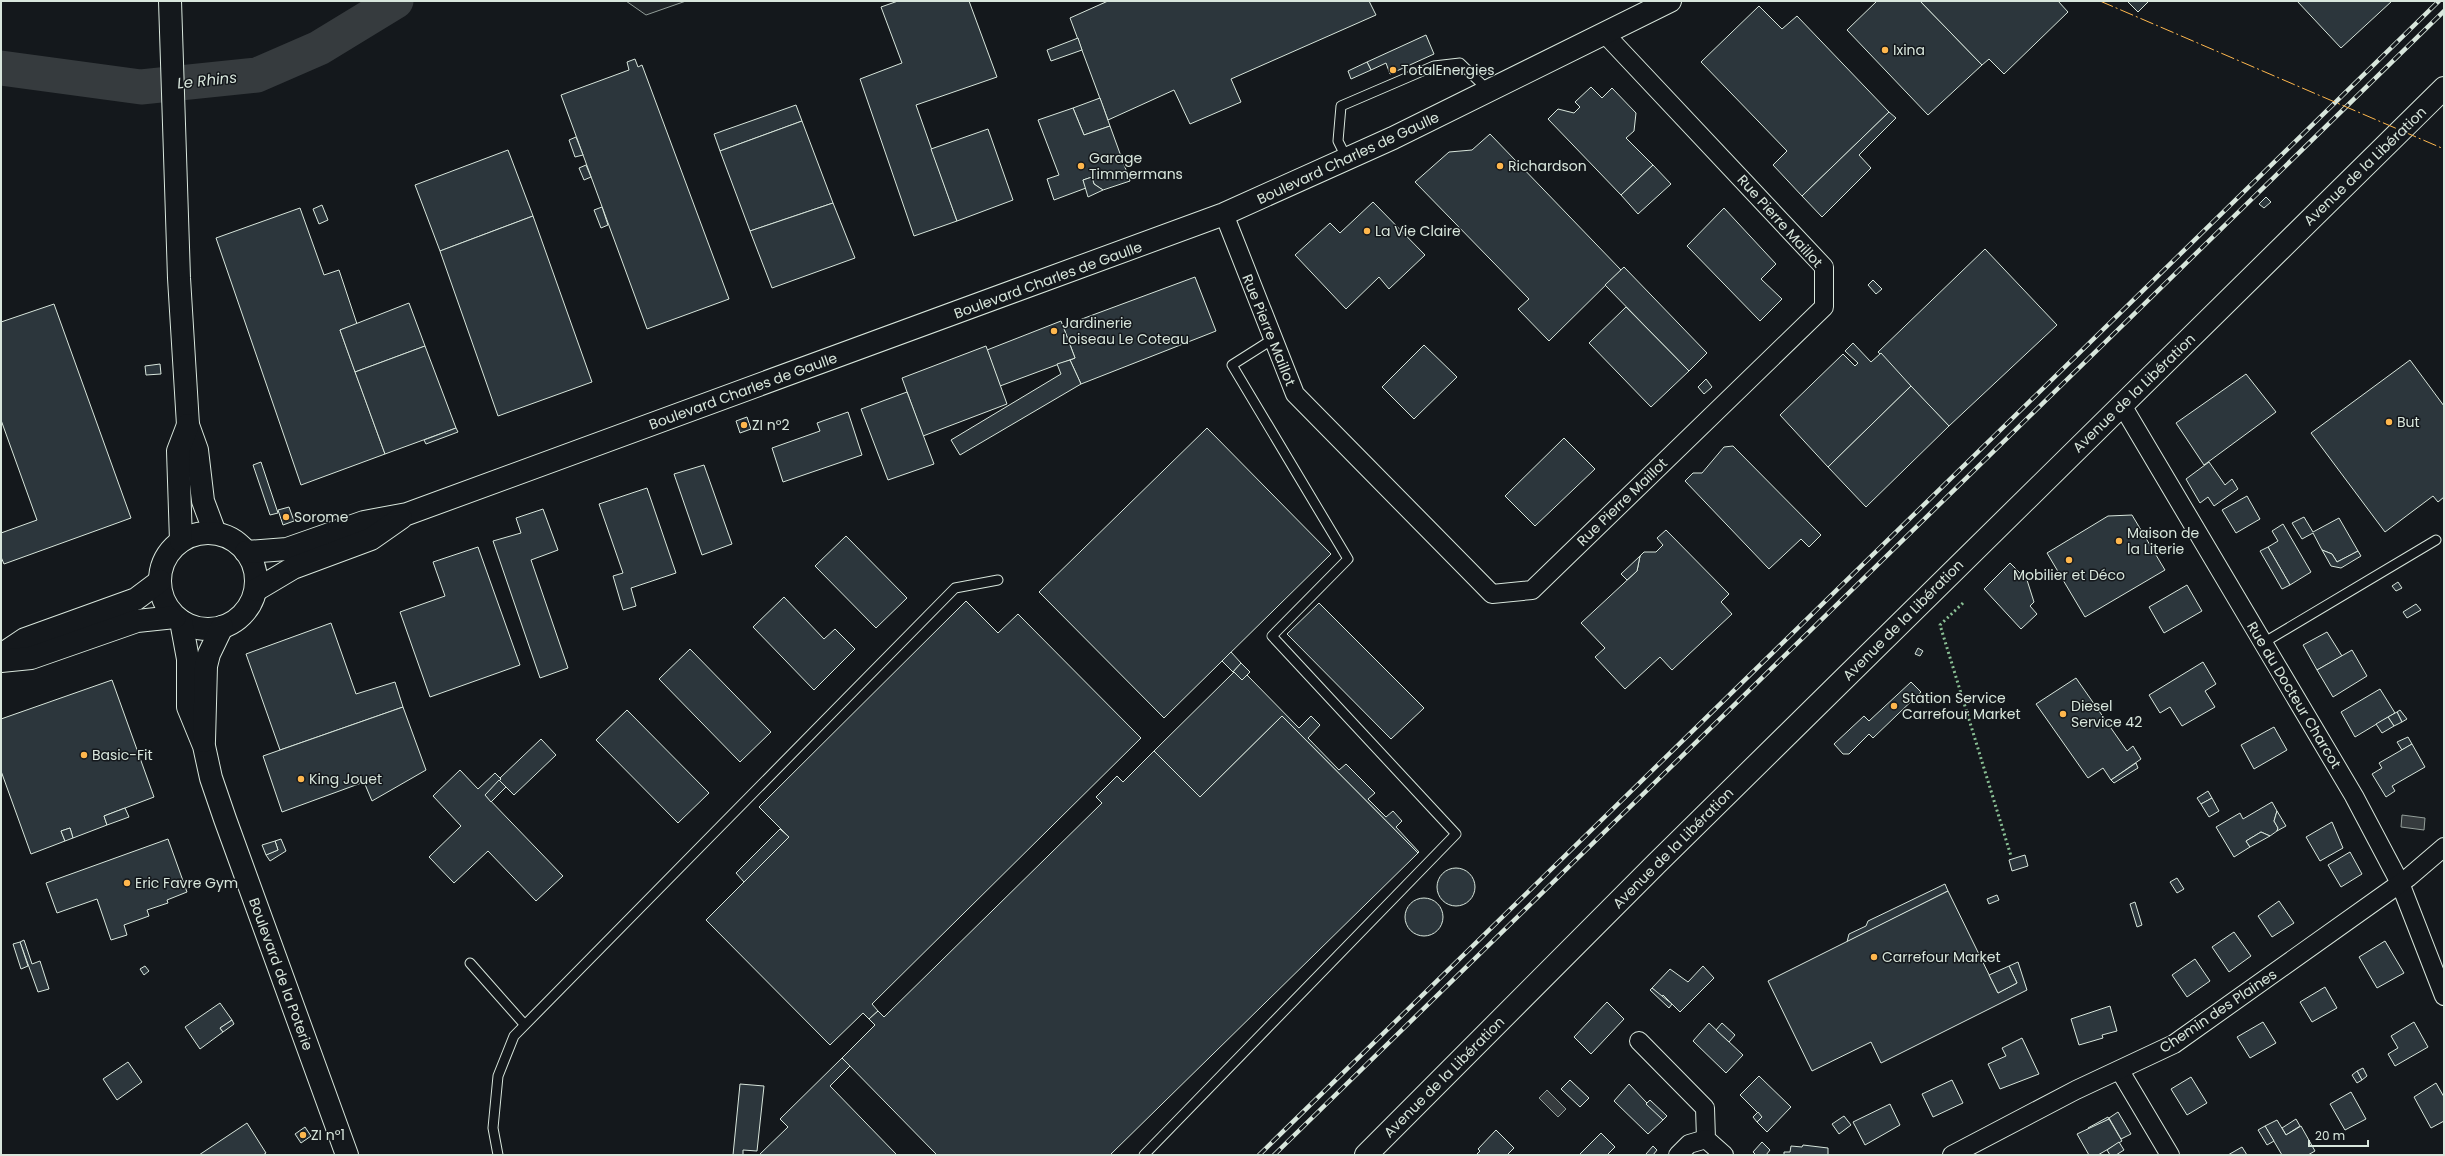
<svg xmlns="http://www.w3.org/2000/svg" width="2445" height="1156" font-family="Poppins,sans-serif">
<style>
.green{fill:#202428;stroke:#939e99}
.water{fill:#363b3e;stroke:#939e99}
.lines{fill:none;stroke-linecap:round;stroke-linejoin:round}
.river{stroke:#363b3e;stroke-width:35}
.building{fill:#2c363c;stroke:#d8e6dc}
.lane-casing{stroke:#d8e6dc;stroke-width:11}
.street-casing{stroke:#d8e6dc;stroke-width:20}
.secondary-casing{stroke:#d8e6dc;stroke-width:24}
.lane{stroke:#14181c;stroke-width:9}
.street{stroke:#14181c;stroke-width:18}
.secondary{stroke:#14181c;stroke-width:22}
.rail-casing{stroke:#d8e6dc;stroke-width:4.5}
.rail{stroke:#14181c;stroke-width:3;stroke-dasharray:9;stroke-linecap:butt}
.hedge{stroke:#8ac095;stroke-width:3;stroke-dasharray:2 3;stroke-linecap:butt}
.power{stroke:#ffb74d;stroke-width:1;stroke-dasharray:14 3 2 3;stroke-linecap:butt}
.poi-dot{fill:#ffb74d;stroke:#14181c;stroke-width:1.5}
.labels{text-anchor:middle;dominant-baseline:central;stroke-width:3;stroke-linejoin:round;paint-order:stroke}
.poi-label{font-size:14px;fill:#d8e6dc;stroke:#14181c;text-anchor:start}
.street-label{font-size:14px;fill:#d8e6dc;stroke:#14181c}
.water-label{font-size:15px;font-style:italic;fill:#d8e6dc;stroke:#14181c}
</style>
<rect width="100%" height="100%" fill="#14181c"/>
<polygon class="green" points="626,1 686,1 646,15"/>
<g class="water">
<polygon points="2402,815 2425,818 2424,830 2401,827"/>
<polygon points="1547,1090 1566,1109 1558,1117 1539,1098"/>
</g>
<g class="lines">
<polyline class="river" points="1,68 141,87 257,75 319,48 396,1"/>
</g>
<g class="building">
<polygon points="898,1 969,1 997,77 916,105 957,221 914,236 860,79 902,63 881,7"/>
<polygon points="1108,1 1369,1 1376,15 1231,79 1241,102 1190,124 1174,90 1108,120 1070,18"/>
<polygon points="1877,1 1920,1 1982,65 1928,115 1847,30"/>
<polygon points="1920,1 2058,1 2068,12 2004,74 1989,59 1982,65"/>
<polygon points="2127,1 2149,1 2138,12"/>
<polygon points="2297,1 2392,1 2341,48"/>
<polygon points="1759,6 1782,29 1797,16 1889,112 1802,196 1773,165 1787,151 1701,62"/>
<polygon points="1426,35 1434,54 1390,74 1386,63 1371,70 1367,62"/>
<polygon points="1078,38 1082,50 1051,61 1047,50"/>
<polygon points="635,59 638,67 642,65 729,299 647,329 561,95 629,70 627,62"/>
<polygon points="1367,62 1371,70 1351,79 1348,71"/>
<polygon points="1591,87 1602,98 1612,88 1636,113 1634,131 1626,138 1653,165 1621,195 1548,119 1558,109 1574,113 1580,107 1575,102"/>
<polygon points="1100,98 1110,126 1084,135 1073,108"/>
<polygon points="796,105 802,121 720,151 714,134"/>
<polygon points="1073,108 1084,135 1110,126 1130,181 1103,190 1094,184 1092,177 1083,180 1086,188 1054,200 1047,179 1059,175 1038,120"/>
<polygon points="1889,112 1896,118 1859,155 1871,168 1822,217 1802,196"/>
<polygon points="802,121 833,203 750,231 720,151"/>
<polygon points="988,129 1013,200 957,221 931,149"/>
<polygon points="1490,134 1621,270 1549,341 1518,309 1529,299 1415,182 1449,152 1472,150"/>
<polygon points="576,137 583,155 575,157 569,140"/>
<polygon points="508,150 533,216 440,251 415,185"/>
<polygon points="586,165 591,177 584,180 579,168"/>
<polygon points="1653,165 1671,184 1638,214 1621,195"/>
<polygon points="1092,177 1094,184 1103,190 1088,197 1083,180"/>
<polygon points="2266,197 2271,202 2264,208 2259,204"/>
<polygon points="1373,202 1425,255 1389,289 1379,277 1346,309 1295,255 1330,223 1340,233"/>
<polygon points="833,203 855,258 772,288 750,231"/>
<polygon points="322,205 328,220 319,224 313,209"/>
<polygon points="602,207 608,225 601,228 594,210"/>
<polygon points="300,208 324,275 339,270 357,324 340,330 385,454 301,485 216,238"/>
<polygon points="1724,208 1776,264 1761,279 1782,299 1760,321 1687,246"/>
<polygon points="533,216 592,382 498,416 440,251"/>
<polygon points="1985,249 2057,325 1949,426 1878,352"/>
<polygon points="1624,267 1707,353 1689,371 1605,285"/>
<polygon points="1195,277 1216,331 1081,384 1070,360 1075,358 1063,326"/>
<polygon points="1873,280 1882,289 1876,294 1868,285"/>
<polygon points="409,303 425,346 355,372 340,330"/>
<polygon points="54,304 131,518 4,564 1,557 1,533 37,520 1,420 1,322"/>
<polygon points="1626,307 1689,371 1651,407 1589,343"/>
<polygon points="1061,321 1075,358 1000,386 987,350"/>
<polygon points="1853,343 1871,362 1881,353 1911,386 1828,467 1780,415 1843,354 1855,366 1858,363 1845,351"/>
<polygon points="1424,345 1457,377 1414,419 1382,387"/>
<polygon points="425,346 456,428 385,454 355,372"/>
<polygon points="986,346 1007,404 923,436 902,378"/>
<polygon points="1070,360 1081,384 960,455 951,440 1061,374 1057,364"/>
<polygon points="2410,360 2444,406 2444,497 2438,502 2433,496 2385,532 2311,433"/>
<polygon points="160,364 161,374 146,375 145,366"/>
<polygon points="2246,374 2276,412 2204,465 2176,423"/>
<polygon points="1706,379 1712,387 1704,394 1698,387"/>
<polygon points="1911,386 1949,426 1866,507 1828,467"/>
<polygon points="907,392 934,464 888,480 861,409"/>
<polygon points="848,412 862,455 783,482 772,448 820,431 817,423"/>
<polygon points="747,417 751,429 740,433 736,421"/>
<polygon points="456,428 458,432 426,444 424,440"/>
<polygon points="1207,428 1331,554 1164,718 1039,592"/>
<polygon points="1564,438 1595,469 1535,526 1505,496"/>
<polygon points="1733,446 1821,535 1809,547 1801,539 1769,569 1685,481 1693,473 1702,473 1724,447"/>
<polygon points="261,462 278,513 270,515 253,465"/>
<polygon points="2209,462 2225,485 2232,479 2238,489 2214,506 2208,497 2200,503 2186,479"/>
<polygon points="704,465 732,544 702,555 674,474"/>
<polygon points="647,488 676,573 631,588 636,606 623,610 613,576 623,573 599,504"/>
<polygon points="2247,496 2260,519 2236,533 2222,510"/>
<polygon points="289,507 294,521 283,525 278,510"/>
<polygon points="543,509 558,550 531,560 568,668 540,678 493,541 521,533 516,518"/>
<polygon points="2132,515 2165,570 2085,617 2047,553 2108,516"/>
<polygon points="2304,517 2313,532 2339,518 2358,551 2337,562 2332,554 2322,550 2313,533 2302,539 2292,523"/>
<polygon points="2283,524 2311,572 2290,585 2268,547 2278,541 2272,531"/>
<polygon points="1666,530 1729,594 1721,602 1732,614 1672,670 1660,657 1625,689 1595,657 1605,648 1581,623 1637,571 1640,556 1644,552 1656,552 1663,545 1657,538"/>
<polygon points="846,536 907,598 876,628 815,566"/>
<polygon points="478,547 520,665 430,697 400,612 445,596 433,562"/>
<polygon points="2268,547 2290,585 2282,589 2260,551"/>
<polygon points="2322,550 2332,554 2337,562 2358,551 2361,556 2341,568 2331,566"/>
<polygon points="1640,556 1637,571 1627,580 1621,574"/>
<polygon points="2010,563 2027,580 2034,602 2030,606 2037,614 2021,629 1984,589"/>
<polygon points="2398,582 2402,588 2396,591 2392,586"/>
<polygon points="2187,585 2202,611 2164,633 2149,607"/>
<polygon points="784,597 824,639 835,629 855,649 814,690 753,627"/>
<polygon points="966,601 998,633 1018,614 1141,738 872,1004 878,1011 869,1019 863,1013 830,1045 706,920 789,837 759,807"/>
<polygon points="1319,603 1424,708 1391,739 1287,634"/>
<polygon points="2416,604 2421,610 2407,618 2403,612"/>
<polygon points="331,623 356,694 395,682 403,707 280,750 246,654"/>
<polygon points="2327,632 2342,656 2317,670 2303,645"/>
<polygon points="1918,648 1923,651 1920,656 1915,654"/>
<polygon points="690,649 771,732 740,762 659,679"/>
<polygon points="2352,650 2367,676 2333,697 2317,670"/>
<polygon points="1231,652 1241,663 1233,672 1222,661"/>
<polygon points="2203,662 2216,684 2205,691 2215,707 2182,726 2170,707 2160,713 2149,695"/>
<polygon points="1241,663 1250,672 1242,680 1233,672"/>
<polygon points="1234,672 1242,680 1247,675 1299,728 1311,716 1320,725 1308,738 1339,770 1346,764 1375,793 1368,799 1386,817 1393,811 1402,821 1396,827 1419,852 1418,853 1282,716 1200,797 1154,751"/>
<polygon points="2076,678 2127,751 2133,746 2141,759 2111,780 2103,768 2088,778 2036,704"/>
<polygon points="112,680 154,797 104,816 107,825 73,838 70,828 61,831 65,841 31,854 1,771 1,719"/>
<polygon points="1911,682 1921,692 1873,738 1869,734 1849,754 1843,754 1834,744 1864,716 1869,721"/>
<polygon points="2380,689 2395,713 2355,737 2341,712"/>
<polygon points="403,707 426,770 372,801 364,782 282,812 263,756"/>
<polygon points="627,710 709,793 678,823 596,740"/>
<polygon points="2400,710 2407,719 2402,722 2397,712"/>
<polygon points="2397,712 2402,722 2394,726 2388,717"/>
<polygon points="1282,716 1418,853 1110,1155 937,1155 842,1058 875,1025 869,1019 878,1011 884,1017 1102,803 1096,797 1117,776 1123,782 1154,751 1200,797"/>
<polygon points="2388,717 2394,726 2382,733 2376,724"/>
<polygon points="2274,727 2287,750 2254,769 2241,745"/>
<polygon points="2408,737 2412,744 2402,750 2397,742"/>
<polygon points="541,739 556,755 514,795 499,780 500,778"/>
<polygon points="2412,744 2425,767 2392,786 2395,791 2386,797 2372,774 2382,768 2379,763"/>
<polygon points="2136,763 2138,768 2114,783 2111,780"/>
<polygon points="460,770 478,789 495,773 501,779 485,795 563,876 536,901 488,851 454,883 429,857 461,826 433,796"/>
<polygon points="499,780 506,787 491,802 485,795"/>
<polygon points="2208,791 2212,798 2201,804 2197,798"/>
<polygon points="2212,798 2219,811 2209,817 2201,804"/>
<polygon points="2272,802 2277,811 2274,821 2278,828 2277,831 2270,836 2261,832 2246,841 2250,847 2234,857 2216,827 2240,813 2243,819"/>
<polygon points="125,808 129,817 107,825 104,816"/>
<polygon points="2277,811 2286,826 2277,831 2278,828 2274,821"/>
<polygon points="2332,822 2343,848 2320,861 2306,837"/>
<polygon points="70,828 73,838 65,841 61,831"/>
<polygon points="780,829 789,837 744,882 736,873"/>
<polygon points="2261,832 2270,836 2250,847 2246,841"/>
<polygon points="168,839 187,892 167,900 168,903 147,910 149,916 124,925 127,935 111,940 97,899 57,913 46,883"/>
<polygon points="281,839 286,851 270,861 266,855 278,850 275,841"/>
<polygon points="275,841 278,850 266,855 262,845"/>
<polygon points="2350,852 2362,874 2341,887 2328,865"/>
<polygon points="2025,855 2028,866 2012,871 2009,860"/>
<circle cx="1456" cy="887" r="19"/>
<polygon points="2177,878 2184,889 2177,893 2170,882"/>
<polygon points="1945,884 1948,891 1847,942 1849,934 1866,926 1868,921"/>
<polygon points="1948,891 1998,993 2017,983 2009,966 2018,962 2027,990 1881,1063 1871,1042 1812,1071 1768,981"/>
<polygon points="1997,895 1999,900 1989,904 1987,899"/>
<circle cx="1424" cy="917" r="19"/>
<polygon points="2279,901 2294,923 2272,937 2258,916"/>
<polygon points="2135,902 2142,925 2137,927 2130,904"/>
<polygon points="2234,932 2251,956 2229,972 2212,947"/>
<polygon points="24,940 32,964 40,961 49,989 38,992 20,942"/>
<polygon points="2385,941 2404,973 2377,988 2359,957"/>
<polygon points="20,942 28,966 21,969 13,944"/>
<polygon points="2195,959 2210,981 2187,997 2172,975"/>
<polygon points="145,966 149,971 144,975 140,969"/>
<polygon points="1703,966 1714,978 1680,1012 1663,995 1662,997 1652,988 1670,969 1688,982"/>
<polygon points="2009,966 2017,983 1998,993 1989,975"/>
<polygon points="2325,987 2337,1008 2312,1022 2300,1002"/>
<polygon points="1652,988 1672,1004 1669,1008 1650,990"/>
<polygon points="1607,1002 1624,1019 1591,1054 1574,1037"/>
<polygon points="220,1003 232,1020 220,1028 223,1032 200,1049 185,1027"/>
<polygon points="2110,1006 2117,1031 2102,1035 2103,1038 2079,1045 2071,1019"/>
<polygon points="232,1020 234,1024 223,1032 220,1028"/>
<polygon points="2263,1022 2276,1043 2250,1058 2237,1037"/>
<polygon points="2414,1022 2428,1047 2395,1066 2388,1054 2398,1048 2391,1036"/>
<polygon points="1709,1023 1743,1055 1726,1073 1693,1041"/>
<polygon points="1722,1023 1735,1035 1729,1042 1716,1030"/>
<polygon points="2022,1038 2039,1074 2000,1089 1988,1064 2006,1056 2002,1048"/>
<polygon points="842,1058 850,1066 830,1086 897,1155 759,1155 788,1127 780,1119"/>
<polygon points="128,1062 142,1082 117,1100 103,1079"/>
<polygon points="2363,1068 2367,1076 2362,1080 2357,1071"/>
<polygon points="2357,1071 2362,1080 2357,1083 2352,1075"/>
<polygon points="1759,1076 1791,1107 1767,1132 1757,1122 1762,1117 1740,1095"/>
<polygon points="2191,1077 2207,1103 2187,1115 2171,1089"/>
<polygon points="1570,1080 1589,1098 1580,1107 1561,1089"/>
<polygon points="1952,1080 1963,1103 1933,1117 1922,1094"/>
<polygon points="2436,1083 2444,1097 2444,1121 2431,1128 2414,1097"/>
<polygon points="740,1084 764,1086 757,1151 743,1150 743,1155 733,1155"/>
<polygon points="1629,1084 1663,1120 1648,1134 1614,1101"/>
<polygon points="2351,1092 2366,1119 2345,1130 2330,1104"/>
<polygon points="1650,1100 1667,1116 1663,1120 1646,1104"/>
<polygon points="1890,1104 1900,1125 1865,1145 1853,1122"/>
<polygon points="1758,1112 1762,1117 1757,1122 1753,1117"/>
<polygon points="2118,1112 2131,1134 2121,1139 2109,1118"/>
<polygon points="1844,1116 1851,1125 1839,1134 1832,1124"/>
<polygon points="2108,1117 2109,1119 2089,1130 2088,1128"/>
<polygon points="2109,1119 2122,1141 2098,1155 2089,1155 2077,1134"/>
<polygon points="2296,1119 2300,1126 2286,1135 2282,1128"/>
<polygon points="2277,1120 2286,1135 2301,1126 2315,1151 2308,1155 2282,1155 2265,1126"/>
<polygon points="247,1123 266,1153 263,1155 199,1155"/>
<polygon points="2265,1126 2274,1141 2267,1145 2258,1130"/>
<polygon points="305,1127 311,1136 301,1143 295,1134"/>
<polygon points="1496,1130 1514,1148 1507,1155 1476,1155 1480,1151 1478,1149"/>
<polygon points="1601,1133 1615,1147 1607,1155 1579,1155"/>
<polygon points="1762,1142 1770,1150 1766,1155 1756,1155 1753,1152"/>
<polygon points="2119,1142 2124,1150 2116,1155 2110,1155 2107,1150"/>
<polygon points="1803,1145 1828,1148 1828,1155 1784,1155 1784,1152 1790,1152 1791,1146 1802,1147"/>
<polygon points="1653,1146 1657,1150 1653,1155 1647,1155 1646,1154"/>
<polygon points="2242,1147 2247,1155 2228,1155"/>
</g>
<g class="lines">
<g class="lane-casing">
<g id="lane">
<polyline points="1347,159 1338,141 1341,106 1434,66 1460,63 1489,91"/>
<polyline points="2263,643 2436,540"/>
<polyline points="470,963 524,1024"/>
<polyline points="498,1155 493,1128 498,1076 514,1036 955,588 998,580"/>
<polyline points="1144,1155 1456,834 1272,636 1348,559 1232,365 1273,339"/>
</g>
</g>
<g class="street-casing">
<g id="street">
<polyline points="1224,214 1295,394 1492,594 1532,590 1824,307 1824,267 1605,34"/>
<polyline points="2122,405 2354,796 2400,883 2444,996"/>
<polyline points="1639,1041 1705,1108 1706,1139 1724,1155"/>
<polyline points="2120,1071 2170,1155"/>
<polyline points="1678,1155 1689,1144 1706,1139"/>
<polyline points="1952,1155 2076,1090 2174,1044 2409,877 2444,847"/>
</g>
</g>
<g class="secondary-casing">
<g id="secondary">
<polyline points="170,1 179,278 188,425 197,450 203,501 215,533"/>
<circle cx="208" cy="581" r="48"/>
<polyline points="181,541 178,451 188,425"/>
<polyline points="246,552 287,549 364,522 407,514 1224,214 1393,138 1670,1"/>
<polyline points="256,590 293,568 371,539 401,518"/>
<polyline points="181,621 188,659 188,707 204,746 211,778 225,819 347,1155"/>
<polyline points="1,655 25,639 136,599 160,581"/>
<polyline points="1,661 31,658 137,621 175,617"/>
<polyline points="204,741 206,666 209,654 222,627"/>
<polyline points="1366,1155 1656,864 2444,88"/>
</g>
</g>
<use href="#lane" class="lane"/>
<use href="#street" class="street"/>
<use href="#secondary" class="secondary"/>
<g class="rail-casing">
<g id="rail">
<polyline points="1259,1155 2439,1"/>
<polyline points="1274,1155 2444,11"/>
</g>
</g>
<use href="#rail" class="rail"/>
<polyline class="hedge" points="1963,603 1940,625 2011,856"/>
<polyline class="power" points="2100,1 2444,149"/>
</g>
<g class="poi-dot">
<circle cx="1885" cy="50" r="4"/>
<circle cx="1393" cy="70" r="4"/>
<circle cx="1081" cy="166" r="4"/>
<circle cx="1500" cy="166" r="4"/>
<circle cx="1367" cy="231" r="4"/>
<circle cx="1054" cy="331" r="4"/>
<circle cx="2389" cy="422" r="4"/>
<circle cx="744" cy="425" r="4"/>
<circle cx="286" cy="517" r="4"/>
<circle cx="2119" cy="541" r="4"/>
<circle cx="2069" cy="560" r="4"/>
<circle cx="1894" cy="706" r="4"/>
<circle cx="2063" cy="714" r="4"/>
<circle cx="84" cy="755" r="4"/>
<circle cx="301" cy="779" r="4"/>
<circle cx="127" cy="883" r="4"/>
<circle cx="1874" cy="957" r="4"/>
<circle cx="303" cy="1135" r="4"/>
</g>
<g class="labels">
<g class="poi-label">
<text x="1893" y="50">Ixina</text>
<text x="1401" y="70">TotalEnergies</text>
<text x="1089" y="158">Garage<tspan x="1089" dy="16">Timmermans</tspan></text>
<text x="1508" y="166">Richardson</text>
<text x="1375" y="231">La Vie Claire</text>
<text x="1062" y="323">Jardinerie<tspan x="1062" dy="16">Loiseau Le Coteau</tspan></text>
<text x="2397" y="422">But</text>
<text x="752" y="425">ZI n°2</text>
<text x="294" y="517">Sorome</text>
<text x="2127" y="533">Maison de<tspan x="2127" dy="16">la Literie</tspan></text>
<text x="2069" y="575" text-anchor="middle">Mobilier et Déco</text>
<text x="1902" y="698">Station Service<tspan x="1902" dy="16">Carrefour Market</tspan></text>
<text x="2071" y="706">Diesel<tspan x="2071" dy="16">Service 42</tspan></text>
<text x="92" y="755">Basic-Fit</text>
<text x="309" y="779">King Jouet</text>
<text x="135" y="883">Eric Favre Gym</text>
<text x="1882" y="957">Carrefour Market</text>
<text x="311" y="1135">ZI n°1</text>
</g>
<g class="street-label">
<text transform="translate(1348 158) rotate(-25)">Boulevard Charles de Gaulle</text>
<text transform="translate(2365 166) rotate(-44)">Avenue de la Libération</text>
<text transform="translate(1780 221) rotate(48)">Rue Pierre Maillot</text>
<text transform="translate(1048 280) rotate(-20)">Boulevard Charles de Gaulle</text>
<text transform="translate(1269 330) rotate(68)">Rue Pierre Maillot</text>
<text transform="translate(743 391) rotate(-20)">Boulevard Charles de Gaulle</text>
<text transform="translate(2134 393) rotate(-44)">Avenue de la Libération</text>
<text transform="translate(1622 502) rotate(-44)">Rue Pierre Maillot</text>
<text transform="translate(1903 620) rotate(-45)">Avenue de la Libération</text>
<text transform="translate(2294 695) rotate(59)">Rue du Docteur Charcot</text>
<text transform="translate(1673 848) rotate(-45)">Avenue de la Libération</text>
<text transform="translate(281 974) rotate(70)">Boulevard de la Poterie</text>
<text transform="translate(2218 1011) rotate(-34)">Chemin des Plaines</text>
<text transform="translate(1444 1077) rotate(-45)">Avenue de la Libération</text>
</g>
<g class="water-label">
<text transform="translate(207 80) rotate(-6)">Le Rhins</text>
</g>
</g>
<rect width="2445" height="1156" fill="none" stroke="#d8e6dc" stroke-width="4"/>
<path d="M2309 1140v6h59v-6" fill="none" stroke="#d8e6dc" stroke-width="2"/>
<text x="2315" y="1140" font-size="12" fill="#d8e6dc" stroke="#14181c" stroke-width="3" paint-order="stroke">20 m</text>
</svg>
